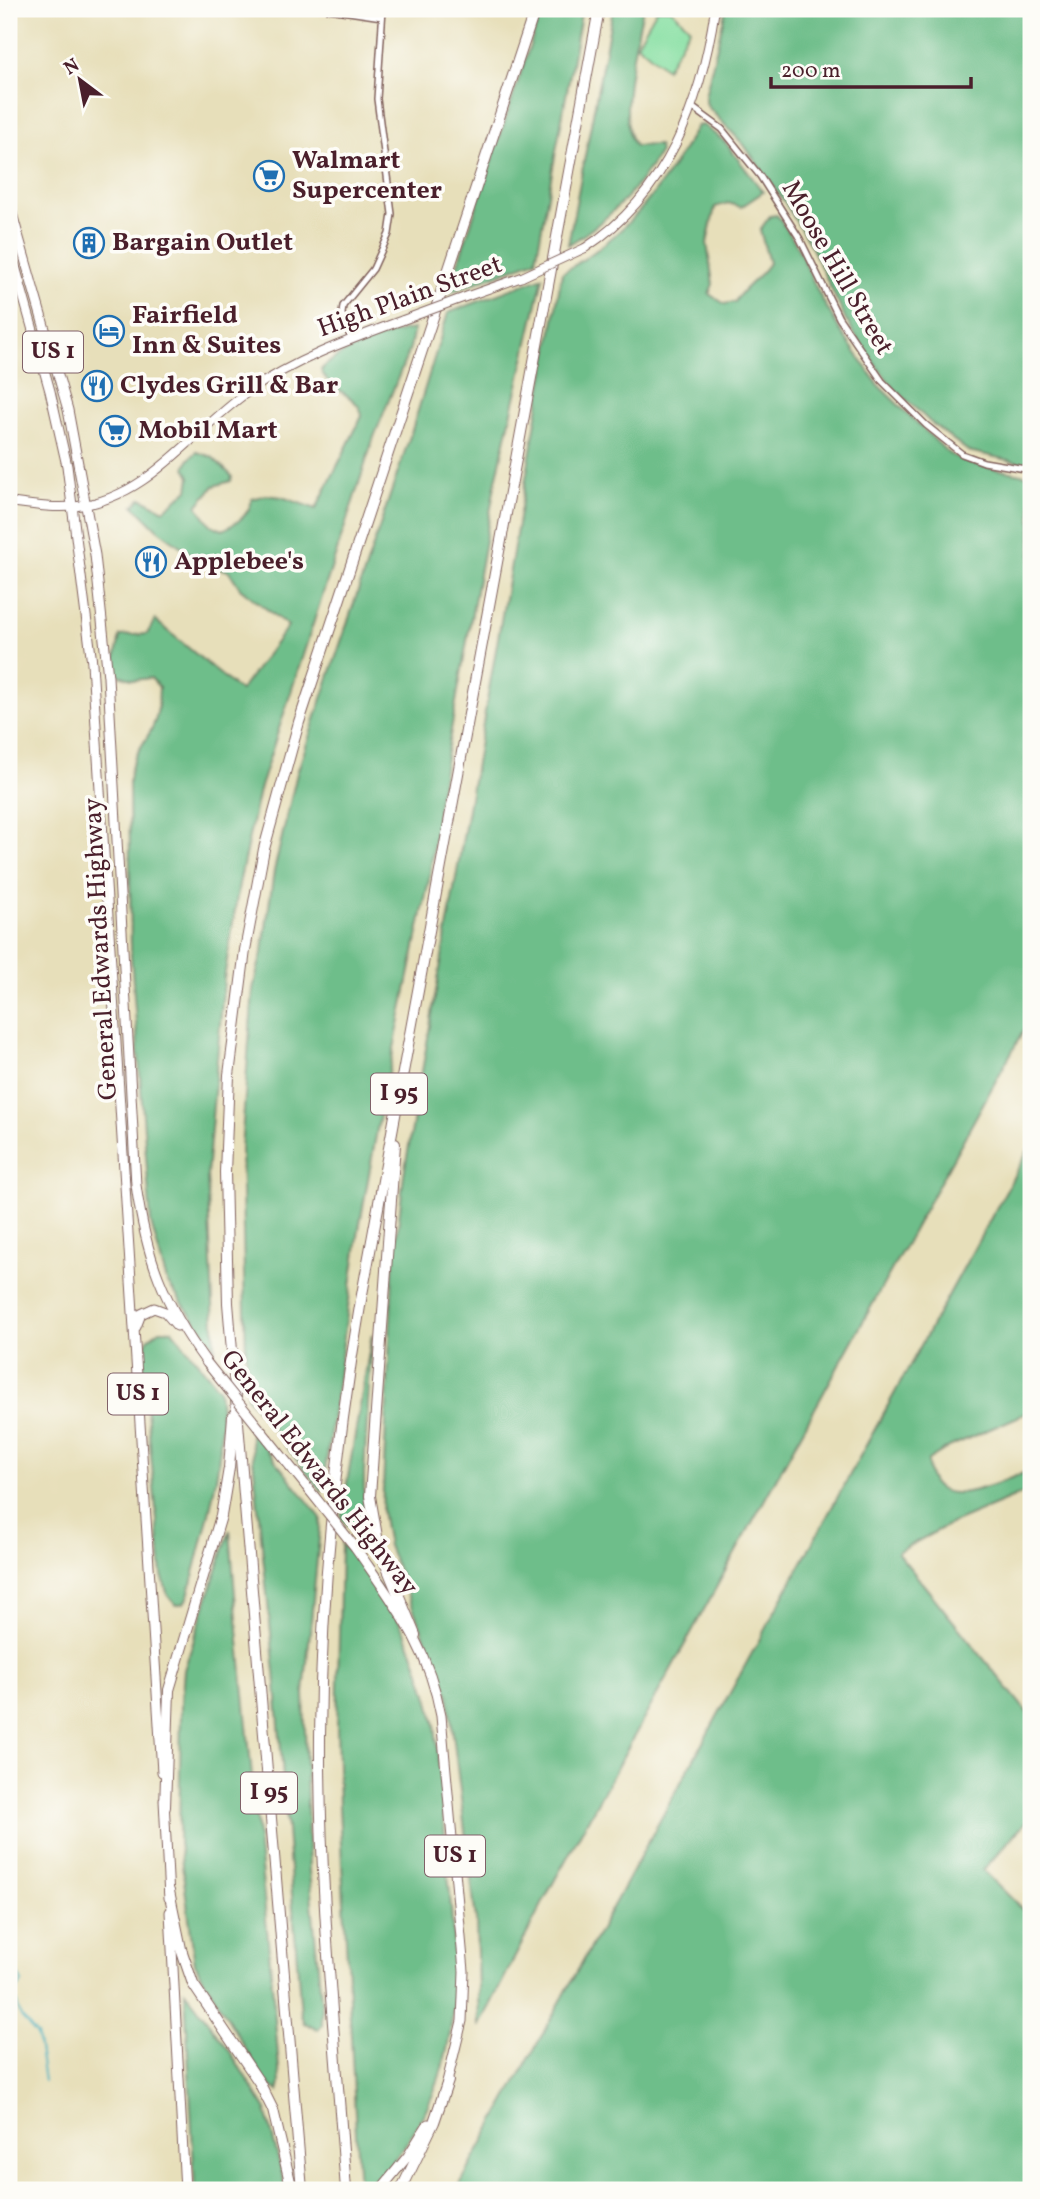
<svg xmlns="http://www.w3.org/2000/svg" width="1040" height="2199" font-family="Vollkorn,serif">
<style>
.green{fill:#89e0a4;stroke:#6a8068;stroke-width:2}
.forest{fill:#6ebe8a;stroke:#5c6e5a;stroke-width:2}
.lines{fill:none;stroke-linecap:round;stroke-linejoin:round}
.stream{stroke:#3fadbc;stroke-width:2}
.street-casing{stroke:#81625d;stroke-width:8}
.secondary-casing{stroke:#81625d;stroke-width:10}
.primary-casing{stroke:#81625d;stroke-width:11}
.highway-casing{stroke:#81625d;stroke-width:12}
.street{stroke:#fff;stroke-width:5}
.secondary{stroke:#fff;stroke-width:8}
.primary{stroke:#fff;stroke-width:9}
.highway{stroke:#fff;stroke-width:10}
.secondary-bridge-casing{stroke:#81625d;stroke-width:10;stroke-linecap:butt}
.primary-bridge-casing{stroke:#81625d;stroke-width:11;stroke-linecap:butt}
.secondary-bridge{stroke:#fff;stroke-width:8}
.primary-bridge{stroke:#fff;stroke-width:9}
.labels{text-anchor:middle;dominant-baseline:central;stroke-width:7;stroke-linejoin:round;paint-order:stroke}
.shield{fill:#fdfcf7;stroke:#806168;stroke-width:2}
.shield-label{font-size:24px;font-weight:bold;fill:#4a1f2b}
.poi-label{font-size:26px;font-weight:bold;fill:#4a1f2b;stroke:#fdfcf7;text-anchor:start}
.street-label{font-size:26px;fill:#4a1f2b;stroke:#fdfcf7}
</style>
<rect width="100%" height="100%" fill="#fdfcf7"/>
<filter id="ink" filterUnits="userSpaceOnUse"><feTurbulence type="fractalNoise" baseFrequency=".0143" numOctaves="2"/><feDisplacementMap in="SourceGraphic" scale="14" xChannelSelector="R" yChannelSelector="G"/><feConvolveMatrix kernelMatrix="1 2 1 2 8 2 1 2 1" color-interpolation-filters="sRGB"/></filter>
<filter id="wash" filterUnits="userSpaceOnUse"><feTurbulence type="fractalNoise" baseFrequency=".00686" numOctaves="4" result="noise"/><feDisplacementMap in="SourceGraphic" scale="28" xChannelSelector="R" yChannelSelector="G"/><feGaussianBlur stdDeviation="1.57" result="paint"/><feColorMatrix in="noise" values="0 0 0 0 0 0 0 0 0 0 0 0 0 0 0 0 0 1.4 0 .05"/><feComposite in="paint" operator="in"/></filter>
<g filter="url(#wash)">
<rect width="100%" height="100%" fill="#e7dfba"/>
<polygon class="green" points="657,9 671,9 690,28 666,69 637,44"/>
<g class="forest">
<polygon points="542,9 582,9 536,260 448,293"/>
<path d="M 613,9 L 643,9 C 636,40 616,121 635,146 L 658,145 L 660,152 C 636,191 608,221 568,245 Z"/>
<polygon points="726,9 1031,9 1031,465 968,451 930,422 894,388 865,351 845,318 812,248 785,203 744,145 707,106 705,96"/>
<path d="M 703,125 L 725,142 L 763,192 L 741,207 L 728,203 L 715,207 L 707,243 L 713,284 L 709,294 L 725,304 L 735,302 C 742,287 760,278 769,263 L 760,230 L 770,216 L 777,215 L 795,242 L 819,294 L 840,330 L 879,386 L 949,454 L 971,464 L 1031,476 L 1031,1017 L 552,1885 L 479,2027 L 476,1920 L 448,1694 L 388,1546 L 382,1511 L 393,1271 L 404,1174 L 562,273 C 628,234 660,192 697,126 Z"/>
<polygon points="543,277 495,485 439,797 430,875 377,1130 359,1229 322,1492 247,1397 241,1149 253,989 263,948 274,871 297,773 412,430 448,313"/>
<path d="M 414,329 L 410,348 L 374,437 L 259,790 L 239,884 L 224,979 L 207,1175 L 215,1348 L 167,1282 L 151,1223 L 131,956 L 129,780 C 132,753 143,748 153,726 C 159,714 158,700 159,687 L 151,678 L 134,680 L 116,674 L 114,665 L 120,636 L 147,634 L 155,620 L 240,691 L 288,626 L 240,588 L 229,571 L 206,565 L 157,529 L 134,506 L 141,498 L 164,510 L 188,490 L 190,477 L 185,468 L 189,459 L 197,452 L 212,457 L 232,476 L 231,481 L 214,486 L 197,506 L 211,525 L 223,530 C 238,522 249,516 252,499 L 266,495 L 282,497 L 316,509 L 362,416 C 359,394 330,393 321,370 C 337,351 389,332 414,329 Z"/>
<path d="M 1031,1145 L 1031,1411 L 949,1447 L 928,1460 C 926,1521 1001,1481 1031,1470 L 1031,1490 L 950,1524 L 897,1552 L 1031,1717 L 1031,1816 L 983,1870 L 1031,1918 L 1031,2190 L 457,2190 Z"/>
<path d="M 160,1330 L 172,1330 L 219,1389 C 228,1461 205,1528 188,1596 L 184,1603 L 176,1605 L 168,1596 L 162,1575 L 142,1356 L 148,1339 Z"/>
<polygon points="372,1334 364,1473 364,1522 369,1543 365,1546 341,1518"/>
<polygon points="250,1429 321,1518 304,1693 309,1871 322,2009 322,2025 318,2030 304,2023 301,2014 275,1672"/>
<path d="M 230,1530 C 243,1715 267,1898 280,2083 L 278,2091 L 264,2080 L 195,1964 L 179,1842 L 181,1705 L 184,1670 Z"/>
<path d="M 341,1544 C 393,1590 420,1659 435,1725 C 440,1774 444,1823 448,1873 C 454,1942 462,2011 439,2078 C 425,2121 399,2156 370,2190 L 359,2190 L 339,1807 L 337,1727 Z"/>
<polygon points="185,1991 229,2050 266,2110 286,2190 195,2190"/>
</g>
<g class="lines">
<polyline class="stream" points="9,1960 22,1982 14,1995 21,2017 37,2035 44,2081"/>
</g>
</g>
<g filter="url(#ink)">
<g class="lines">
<g class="street-casing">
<g id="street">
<polyline points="328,9 382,17"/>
<polyline points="692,107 722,129 760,176 800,239 839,318 882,381 926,425 962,454 984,462 1031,470"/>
<polyline points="351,339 342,314 343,306 373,269 389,234 392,214 377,99 383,9"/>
</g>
</g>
<g class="secondary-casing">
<g id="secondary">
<path d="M 585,248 C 668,194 701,103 715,9"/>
<polyline points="468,296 522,277"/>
<path d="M 9,502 C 31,505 55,509 78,506 C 150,497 192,431 248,392 C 296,359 349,340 403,320"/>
</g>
</g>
<g class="primary-casing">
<g id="primary">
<path d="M 9,203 L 68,410 L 95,555 L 108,677 L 136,1185 C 146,1257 163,1303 207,1363"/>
<polyline points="9,245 50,391 67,466 92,663 162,1772"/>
<polyline points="136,1327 141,1314 154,1308 165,1312 177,1326"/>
<polyline points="268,1439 306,1486"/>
<path d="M 355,1547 C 395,1605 428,1645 441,1716 L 464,1971 L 462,2021 L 446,2086"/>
<polyline points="164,1800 169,1898"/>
<polyline points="170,1912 185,2190"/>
<polyline points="380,2190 408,2156 428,2124"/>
</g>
</g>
<g class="highway-casing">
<g id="highway">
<polyline points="395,1144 370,1496 379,1548 415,1635"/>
<polyline points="165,1807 169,1690 221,1516 229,1468 233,1416"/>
<polyline points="169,1891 181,1949 193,1984 259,2082 273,2110 292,2190"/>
<polyline points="302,2190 228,1303 225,1172 229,1075 245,950 264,849 299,722 535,9"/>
<path d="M 346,2190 C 335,2039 319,1888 320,1737 C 321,1590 336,1445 361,1300 L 599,9"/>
<polyline points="401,2190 434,2122 448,2081"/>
</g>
</g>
<use href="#street" class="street"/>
<use href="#secondary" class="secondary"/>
<use href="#primary" class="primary"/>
<use href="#highway" class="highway"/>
<g class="secondary-bridge-casing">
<g id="secondary-bridge">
<polyline points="522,277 585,248"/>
<polyline points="403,320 468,296"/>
</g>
</g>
<g class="primary-bridge-casing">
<g id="primary-bridge">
<polyline points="207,1363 268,1439"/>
<polyline points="306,1486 355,1547"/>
</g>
</g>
<use href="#secondary-bridge" class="secondary-bridge"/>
<use href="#primary-bridge" class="primary-bridge"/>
</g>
</g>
<defs>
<g id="supermarket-ring" transform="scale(1.575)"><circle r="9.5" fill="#fdfcf7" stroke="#1f6fb2" stroke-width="1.5"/><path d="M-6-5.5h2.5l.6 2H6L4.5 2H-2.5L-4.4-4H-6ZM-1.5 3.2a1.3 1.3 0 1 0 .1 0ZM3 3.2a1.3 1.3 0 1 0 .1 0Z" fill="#1f6fb2"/></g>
<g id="building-ring" transform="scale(1.575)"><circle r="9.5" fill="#fdfcf7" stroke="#1f6fb2" stroke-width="1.5"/><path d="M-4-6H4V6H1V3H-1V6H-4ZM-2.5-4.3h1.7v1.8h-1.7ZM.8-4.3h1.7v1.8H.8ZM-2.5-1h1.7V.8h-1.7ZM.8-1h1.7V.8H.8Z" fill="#1f6fb2"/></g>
<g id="hotel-ring" transform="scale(1.575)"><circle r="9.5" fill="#fdfcf7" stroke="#1f6fb2" stroke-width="1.5"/><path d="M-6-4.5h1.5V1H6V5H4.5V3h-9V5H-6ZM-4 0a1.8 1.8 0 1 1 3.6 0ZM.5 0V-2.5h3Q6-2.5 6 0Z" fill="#1f6fb2"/></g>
<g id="restaurant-ring" transform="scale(1.575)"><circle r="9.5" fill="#fdfcf7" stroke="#1f6fb2" stroke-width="1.5"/><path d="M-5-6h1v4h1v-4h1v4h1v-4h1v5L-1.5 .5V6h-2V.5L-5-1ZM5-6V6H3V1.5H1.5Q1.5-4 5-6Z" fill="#1f6fb2"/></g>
</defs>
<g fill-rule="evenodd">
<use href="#supermarket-ring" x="269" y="176"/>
<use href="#building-ring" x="89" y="243"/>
<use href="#hotel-ring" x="109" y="331"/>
<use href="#restaurant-ring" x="97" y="386"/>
<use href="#supermarket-ring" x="115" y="431"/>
<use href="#restaurant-ring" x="151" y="562"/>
</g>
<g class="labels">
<g class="shield">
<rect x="23" y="331.5" width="60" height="41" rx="5"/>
<rect x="371" y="1073.5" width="56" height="41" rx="5"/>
<rect x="108" y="1373.5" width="60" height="41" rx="5"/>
<rect x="241" y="1772.5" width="56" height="41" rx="5"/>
<rect x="425" y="1835.5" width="60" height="41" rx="5"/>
</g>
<g class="shield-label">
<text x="53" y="352">US 1</text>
<text x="399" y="1094">I 95</text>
<text x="138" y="1394">US 1</text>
<text x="269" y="1793">I 95</text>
<text x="455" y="1856">US 1</text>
</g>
<g class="poi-label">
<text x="292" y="161">Walmart<tspan x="292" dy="30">Supercenter</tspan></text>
<text x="112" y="243">Bargain Outlet</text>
<text x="132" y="316">Fairfield<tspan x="132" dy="30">Inn &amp; Suites</tspan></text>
<text x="120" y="386">Clydes Grill &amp; Bar</text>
<text x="138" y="431">Mobil Mart</text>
<text x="174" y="562">Applebee's</text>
</g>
<g class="street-label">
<text transform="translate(837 268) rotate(60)">Moose Hill Street</text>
<text transform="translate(410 297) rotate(-20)">High Plain Street</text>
<text transform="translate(101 949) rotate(-93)">General Edwards Highway</text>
<text transform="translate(319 1473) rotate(52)">General Edwards Highway</text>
</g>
</g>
<rect width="1040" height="2199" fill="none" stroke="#fdfcf7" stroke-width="35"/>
<g transform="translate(80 80) rotate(328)" stroke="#fdfcf7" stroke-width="5" paint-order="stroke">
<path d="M0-5L12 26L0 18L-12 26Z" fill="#4a1f2b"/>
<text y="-10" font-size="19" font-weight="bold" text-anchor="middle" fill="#4a1f2b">N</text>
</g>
<path d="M771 77v10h200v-10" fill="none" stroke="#4a1f2b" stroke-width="3.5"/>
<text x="781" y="77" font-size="21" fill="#4a1f2b" stroke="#fdfcf7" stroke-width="5" paint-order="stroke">200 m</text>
</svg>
